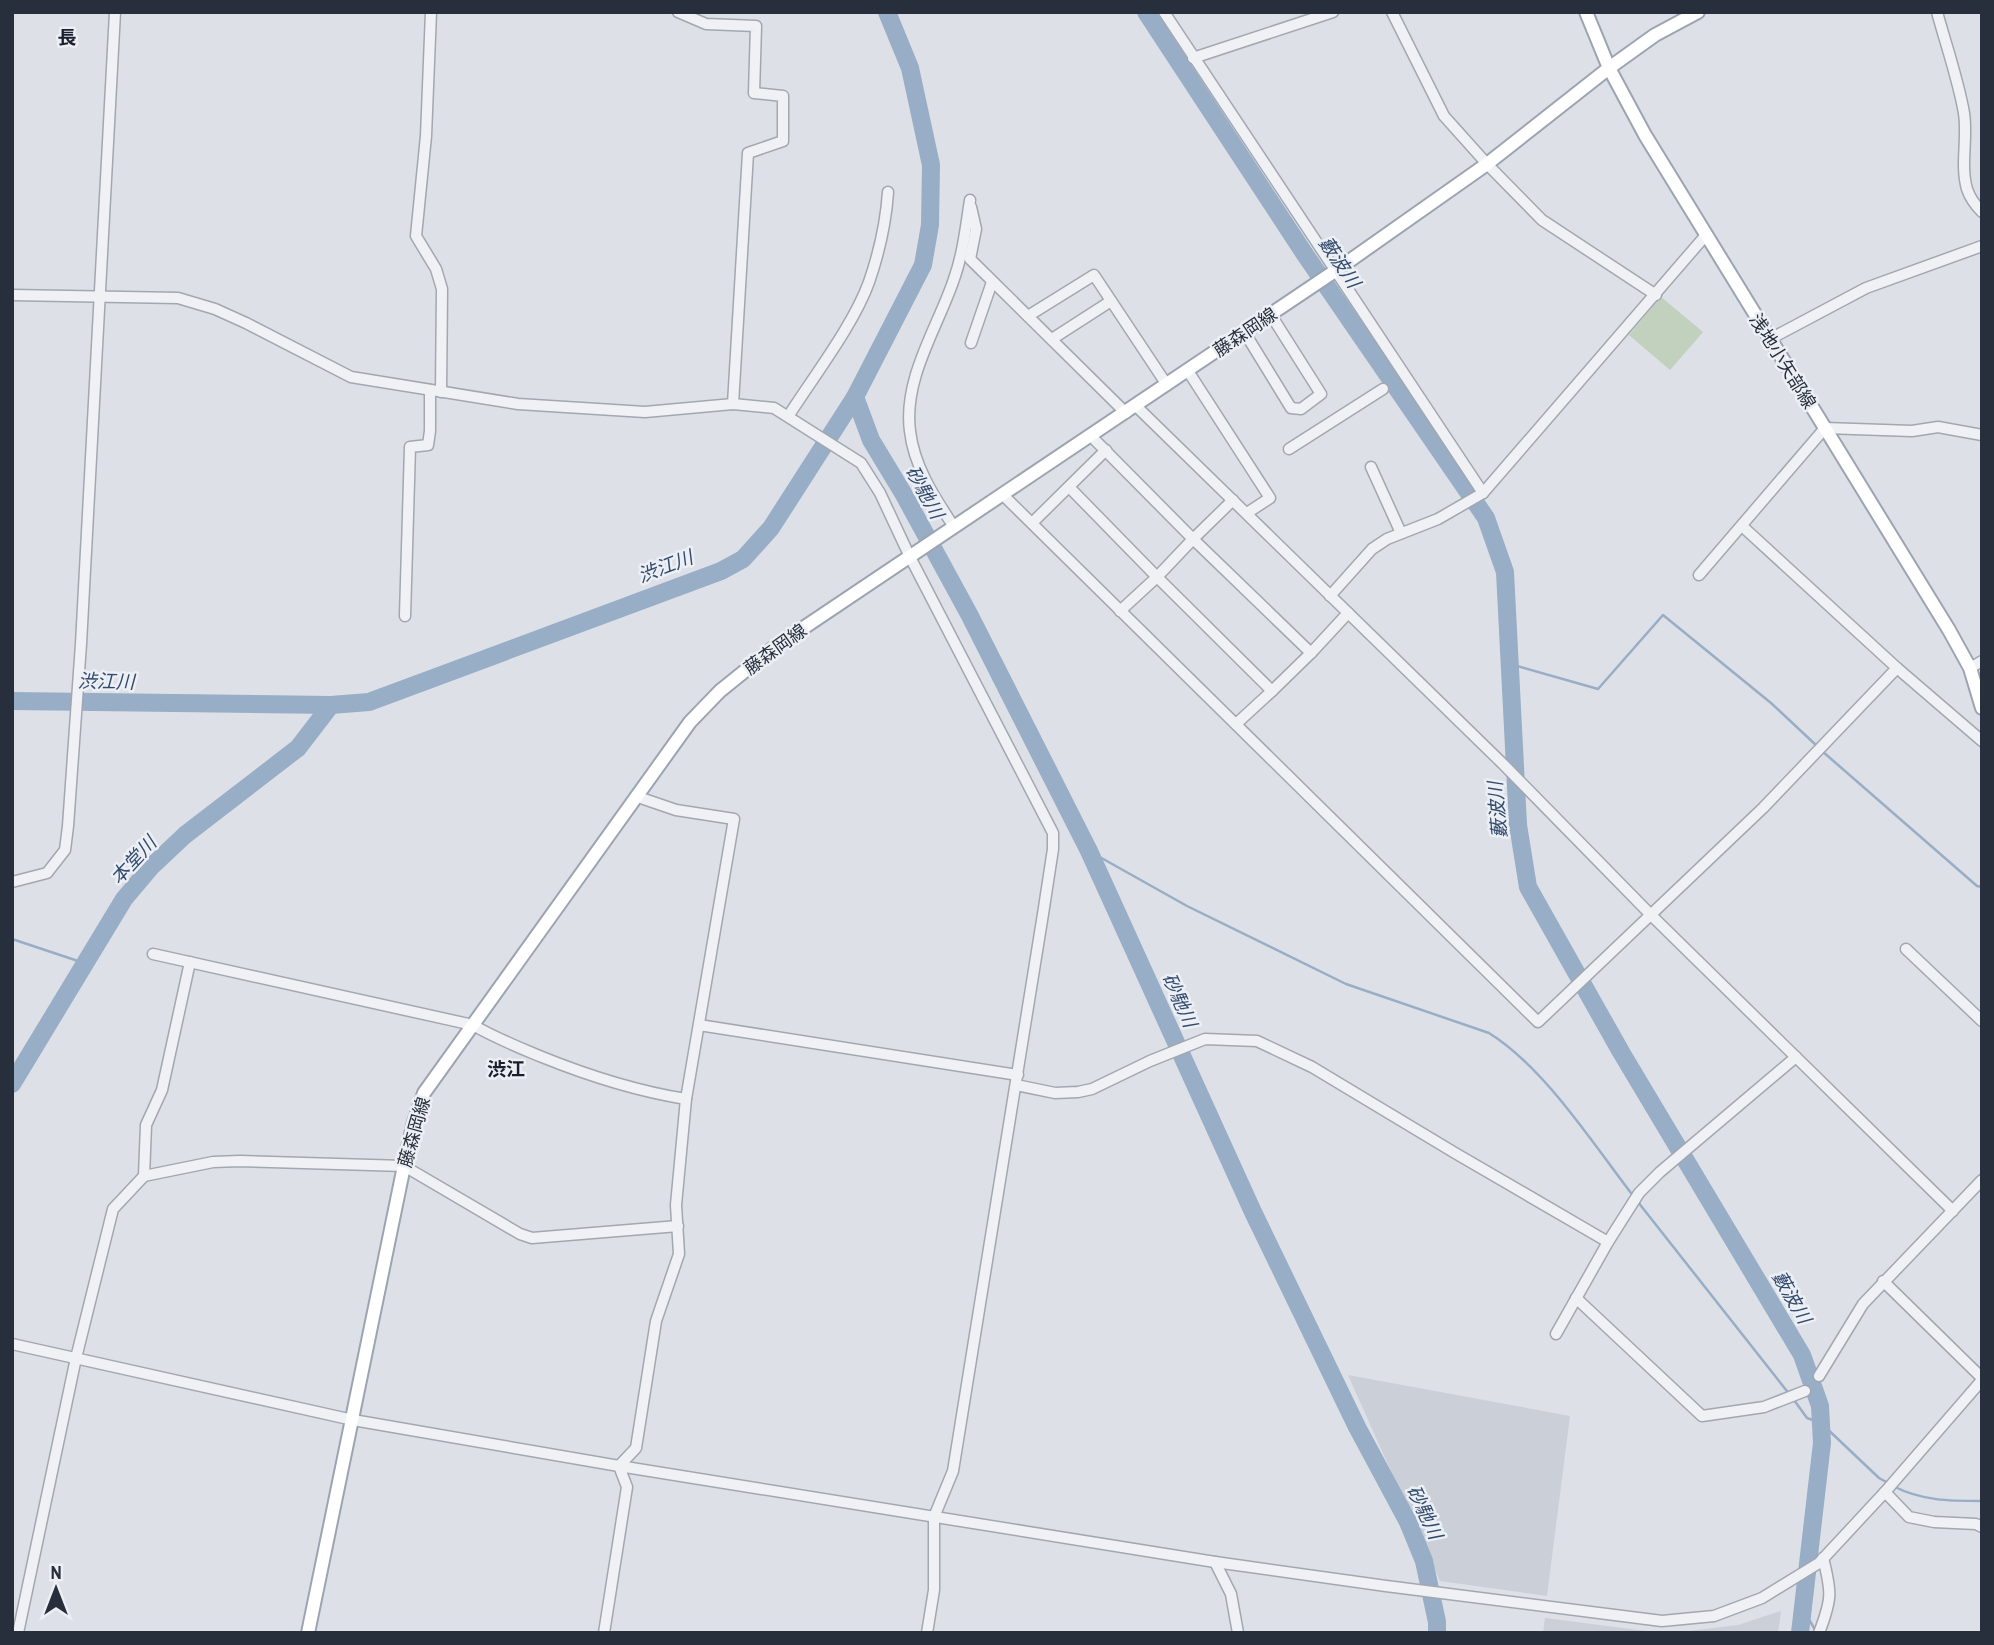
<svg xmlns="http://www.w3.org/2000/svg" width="1994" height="1645" font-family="'Archivo Narrow','Noto Sans JP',sans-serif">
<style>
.built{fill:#cbcfd8}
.green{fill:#c2d0be}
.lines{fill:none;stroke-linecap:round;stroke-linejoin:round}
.stream{stroke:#98adc6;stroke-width:2.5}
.river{stroke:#98adc6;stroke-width:18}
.minor-casing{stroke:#a3a7b0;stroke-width:13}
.major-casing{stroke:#9ca4b1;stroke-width:16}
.minor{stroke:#eff1f5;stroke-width:10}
.major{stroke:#fff;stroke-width:12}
.labels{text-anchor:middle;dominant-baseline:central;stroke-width:5;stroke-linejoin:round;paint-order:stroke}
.street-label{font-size:18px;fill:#272e3c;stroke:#eceff4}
.neighbourhood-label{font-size:19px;font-weight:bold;fill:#191f2d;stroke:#eceff4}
.water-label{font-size:19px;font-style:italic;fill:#324b6e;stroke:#eceff4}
</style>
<rect width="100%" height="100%" fill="#dde0e6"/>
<g class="built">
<polygon points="1348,1375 1570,1416 1547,1596 1440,1581"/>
<polygon points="1781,1611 1778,1633 1672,1633 1738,1625"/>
<polygon points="1545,1618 1662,1633 1543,1633"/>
</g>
<polygon class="green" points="1661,297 1703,332 1670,370 1629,335"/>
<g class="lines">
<g class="stream">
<polyline points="1510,664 1598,689 1663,615 1771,703 1817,746"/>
<polyline points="1822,751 1977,886 1982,887"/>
<path d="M 1089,851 L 1187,906 L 1346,984 L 1489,1033 C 1545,1068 1593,1144 1634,1197"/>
<polyline points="12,939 84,963"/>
<polyline points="1638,1202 1790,1395"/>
<polyline points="1794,1400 1807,1418 1821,1423 1879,1478 1888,1483"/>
<path d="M 1893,1486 C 1922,1501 1950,1501 1982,1501"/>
<polyline points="1804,1611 1817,1633"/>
</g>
<g class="river">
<polyline points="1146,12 1304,253 1486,518 1505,572 1518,825 1528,887 1621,1052 1802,1355 1820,1406 1822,1443 1800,1633"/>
<polyline points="855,397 871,440 903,493 969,614 1089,851 1253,1212 1357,1427 1408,1522 1424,1561 1437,1622 1437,1633"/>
<polyline points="12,701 331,705 369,702 721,571 743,559 771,528 855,397 923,265 930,225 931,165 910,68 887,12"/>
<polyline points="12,1084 124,899 151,867 185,835 298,748 331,705"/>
</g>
<g class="minor-casing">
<g id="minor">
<polyline points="431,12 426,136 416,236 436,269 442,289 441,392"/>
<polyline points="678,12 706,24 756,26 754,93 783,96 783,141 748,153 733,404"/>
<polyline points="1164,12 1483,493"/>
<polyline points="1392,12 1444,116 1487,164 1542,220 1656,295"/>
<path d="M 1937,12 C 1946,45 1958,79 1964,113 C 1968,138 1960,165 1967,189 C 1970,198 1975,205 1982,212"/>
<polyline points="1193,58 1333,12"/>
<polyline points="971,207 976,229 970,259 1126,413"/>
<polyline points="12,295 178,298 215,309 246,323 351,377 518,404 645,412 733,404 774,408 861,463 880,493 910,557 1053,833 1053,849 1043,914 953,1471 934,1517 934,1590 927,1633"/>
<polyline points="1028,316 1094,275 1167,385"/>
<polyline points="1245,333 1291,408 1301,409 1321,394 1271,315"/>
<polyline points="1052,339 1111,301"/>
<polyline points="1770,339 1866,288 1982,246"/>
<polyline points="971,343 992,282"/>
<polyline points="1188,371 1270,498 1247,513"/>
<polyline points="1136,406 1503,764 1651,915 1953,1211"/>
<path d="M 789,415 C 814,376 854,324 869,282 C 879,253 886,222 888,192"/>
<polyline points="1091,436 1193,539 1233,500"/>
<polyline points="1289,449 1383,389"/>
<polyline points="1371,467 1401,533"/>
<polyline points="1069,487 1157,577 1193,539 1311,653 1348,613"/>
<polyline points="1002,494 1538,1022 1763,808 1897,668"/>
<polyline points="1032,523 1106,450"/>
<polyline points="1742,526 1897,668 1982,741"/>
<path d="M 954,527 C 935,498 914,467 910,431 C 903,378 938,327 954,279 C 963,254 966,226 970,200"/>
<polyline points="1699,575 1825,428 1912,431 1938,427 1982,435"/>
<polyline points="1330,596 1372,549 1387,539 1438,519 1483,493 1706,235"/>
<polyline points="1120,611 1157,577 1272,691 1311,653"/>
<polyline points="405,616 410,447 428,445 430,431 430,390"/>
<polyline points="1970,668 1982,661"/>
<polyline points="1236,724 1272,691"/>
<polyline points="12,882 47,873 65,850 68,826 81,644 115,12"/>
<polyline points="1906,949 1982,1021"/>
<path d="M 153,954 L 473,1025 C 495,1038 518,1047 542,1057 C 589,1076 636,1091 686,1099"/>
<polyline points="699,1025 1018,1075"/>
<polyline points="1016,1085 1055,1093 1078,1092 1092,1089 1150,1061 1205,1039 1257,1041 1312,1067 1455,1153 1608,1242"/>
<polyline points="144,1176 146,1125 162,1090 190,962"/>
<polyline points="1883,1281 1982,1378"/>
<polyline points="1576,1298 1702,1416 1764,1407 1805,1391"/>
<polyline points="1556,1334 1608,1242 1639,1193 1660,1172 1796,1057"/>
<polyline points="12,1344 353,1420 619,1466 1215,1562 1386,1586 1662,1621 1714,1616 1762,1598 1819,1563 1885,1492 1982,1380"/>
<polyline points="1819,1376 1863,1304 1982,1180"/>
<polyline points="1885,1492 1909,1517 1934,1522 1976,1524 1982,1527"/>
<polyline points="1215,1562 1231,1594 1238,1633"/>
<polyline points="18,1633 76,1358 113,1209 144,1176 213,1162 240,1161 404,1166 520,1234 532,1238 678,1226"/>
<polyline points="604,1633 627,1487 619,1466 636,1448 656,1321 679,1254 676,1205 686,1099 734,819 676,810 638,797"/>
<path d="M 1819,1633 C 1832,1599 1832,1593 1823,1558"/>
</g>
</g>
<g class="major-casing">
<g id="major">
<polyline points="1586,12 1609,68 1645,135 1949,630 1970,668 1982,708"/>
<polyline points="308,1633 404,1166 414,1122 424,1093 690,722 720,691 772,649 1335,271 1487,164 1609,68 1655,35 1698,12"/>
</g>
</g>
<use href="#minor" class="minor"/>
<use href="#major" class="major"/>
</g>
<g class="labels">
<g class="street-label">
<text transform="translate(1245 332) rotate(-34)">藤森岡線</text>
<text transform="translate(1783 361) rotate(58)">浅地小矢部線</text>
<text transform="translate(775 649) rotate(-36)">藤森岡線</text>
<text transform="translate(414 1132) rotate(-74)">藤森岡線</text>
</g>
<g class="neighbourhood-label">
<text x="67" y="37">長</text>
<text x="506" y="1069">渋江</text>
</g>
<g class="water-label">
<text transform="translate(1340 262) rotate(56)">藪波川</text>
<text transform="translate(925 492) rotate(61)">砂馳川</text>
<text transform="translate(665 566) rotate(-21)">渋江川</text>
<text transform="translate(106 681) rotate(1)">渋江川</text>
<text transform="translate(1497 810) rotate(-95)">藪波川</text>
<text transform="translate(133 860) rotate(-47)">本堂川</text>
<text transform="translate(1180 1000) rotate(66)">砂馳川</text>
<text transform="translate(1792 1297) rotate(60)">藪波川</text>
<text transform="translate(1425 1512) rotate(65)">砂馳川</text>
</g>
</g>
<rect width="1994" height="1645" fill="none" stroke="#272e3c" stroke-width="28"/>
<g transform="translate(56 1589)" stroke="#eceff4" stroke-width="5" paint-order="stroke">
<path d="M0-5L12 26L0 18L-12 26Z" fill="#272e3c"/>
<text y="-10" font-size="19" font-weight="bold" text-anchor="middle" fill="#272e3c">N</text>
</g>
</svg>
